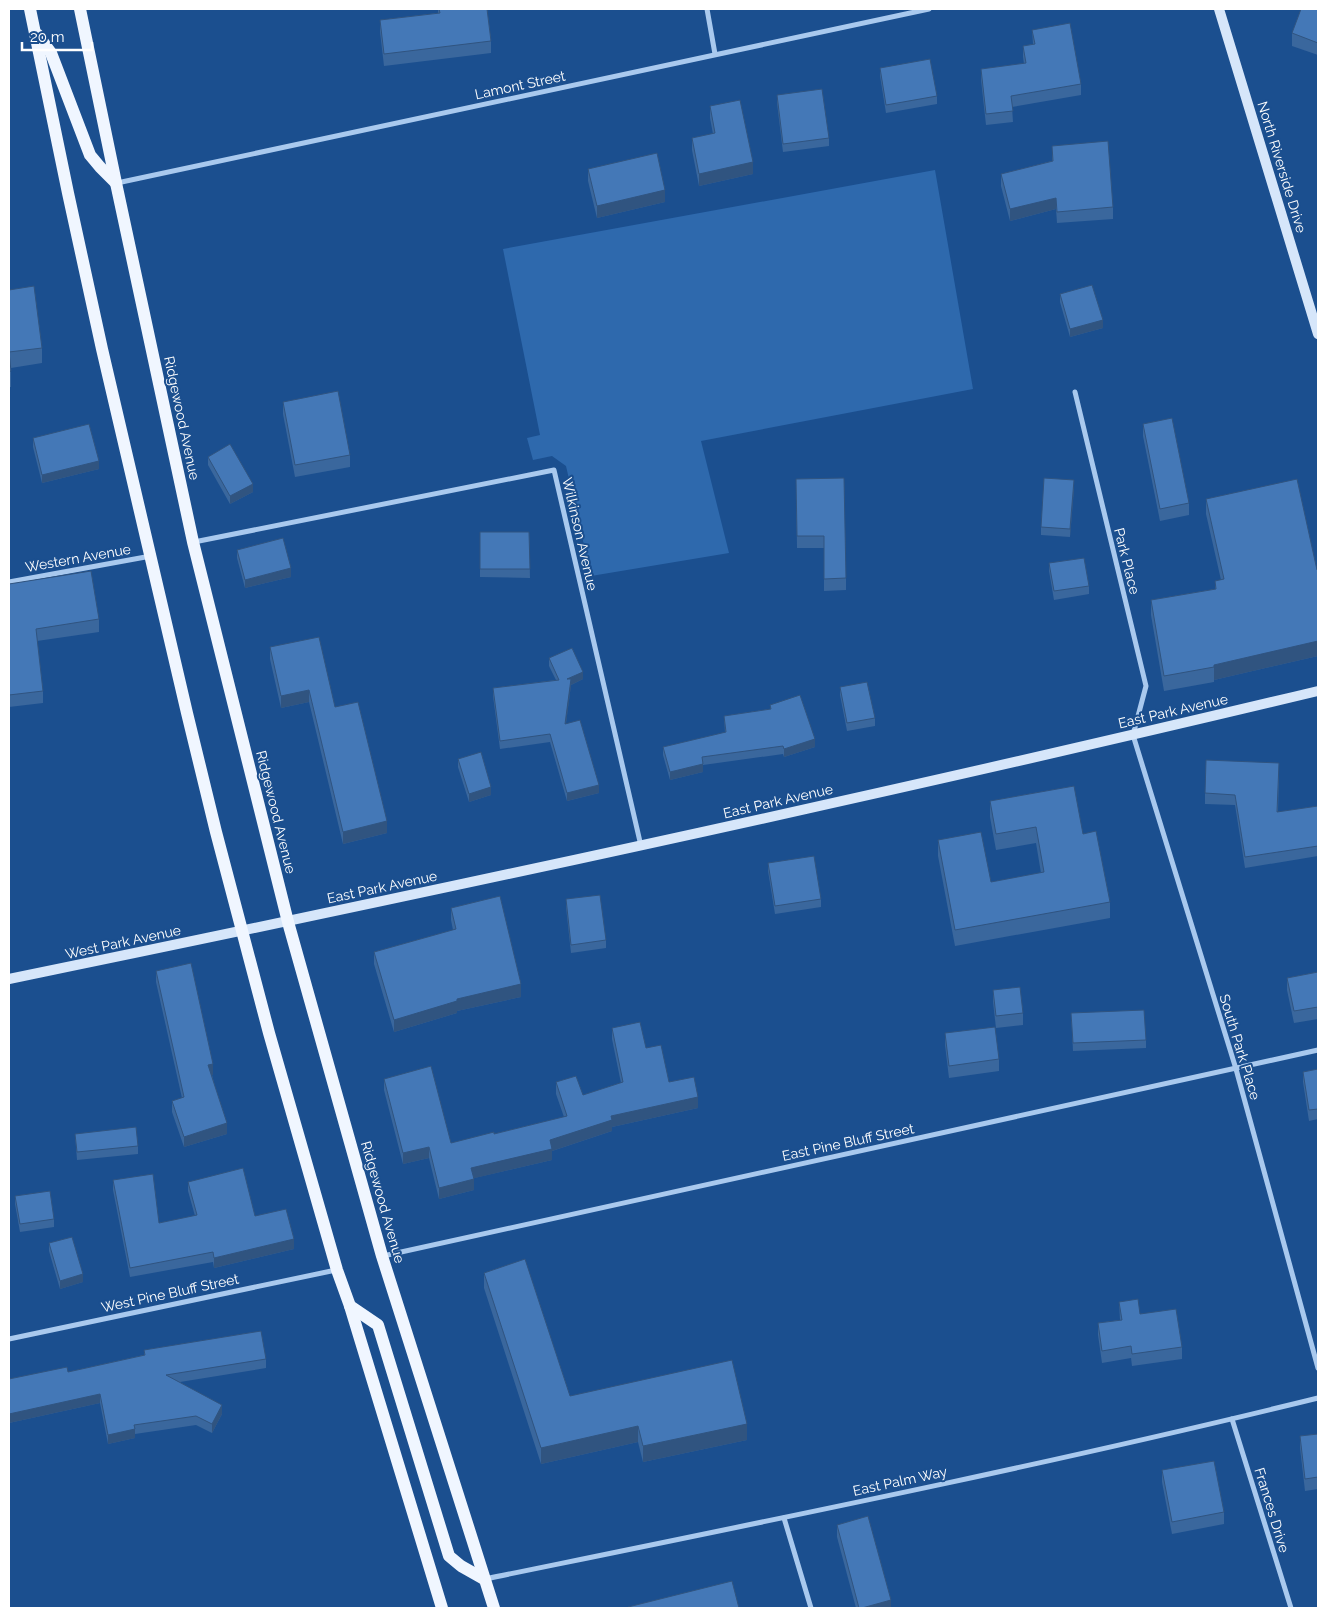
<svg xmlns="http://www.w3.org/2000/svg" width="1327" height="1617" font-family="Raleway,sans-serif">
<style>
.green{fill:#2e69ad}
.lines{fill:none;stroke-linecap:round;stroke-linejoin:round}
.street{stroke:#a9c9ee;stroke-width:5}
.secondary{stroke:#d6e6fa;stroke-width:10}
.primary{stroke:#f0f6ff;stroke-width:12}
.wall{fill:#3a679d}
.shaded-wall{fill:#305480}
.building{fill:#4478b7;stroke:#305480}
.labels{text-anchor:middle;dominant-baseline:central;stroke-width:4;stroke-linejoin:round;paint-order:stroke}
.street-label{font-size:14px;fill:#fff;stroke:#1b4f8f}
</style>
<rect width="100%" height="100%" fill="#1b4f8f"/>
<polygon class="green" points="935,170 973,389 701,441 729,553 591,576 566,466 552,456 533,460 527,438 540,435 503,249"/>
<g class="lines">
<g class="street">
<polyline points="707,9 715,54"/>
<polyline points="117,183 929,9"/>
<polyline points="1075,392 1146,686 1133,735 1236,1069 1318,1368"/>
<polyline points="194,542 554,470 641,846"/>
<polyline points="9,582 151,556"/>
<polyline points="383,1256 1318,1050"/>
<polyline points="9,1339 336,1270"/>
<polyline points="1232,1419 1291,1608"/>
<polyline points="784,1518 811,1608"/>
<path d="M 485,1579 C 763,1522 1042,1466 1318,1398"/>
</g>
<g class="secondary">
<polyline points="1219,9 1318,334"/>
<path d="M 9,979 C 447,889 884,795 1318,691"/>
</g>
<g class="primary">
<polyline points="30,9 68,193 102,349 187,713 216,832 269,1033 337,1270 350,1306 442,1608"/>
<polyline points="80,9 116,183 193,542 288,922 382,1256 494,1608"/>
<polyline points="38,35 51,53 90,155 100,167 116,183"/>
<polyline points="350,1306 378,1325 449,1556 461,1566 484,1579"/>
</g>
</g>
<g class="wall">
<polygon points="438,9 487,9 491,41 491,53 384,66 380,32 380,20 438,13"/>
<polygon points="1318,9 1318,55 1292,46 1292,33"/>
<polygon points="1032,30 1081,84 1081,95 1012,107 1013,122 986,125 981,80 981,69 1024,64 1023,57 1023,46 1033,44"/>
<polygon points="880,68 937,96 937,104 886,113 880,76"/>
<polygon points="777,95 829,138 829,146 783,152 777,103"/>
<polygon points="710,106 753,174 699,186 692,150 692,138 713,134 710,118"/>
<polygon points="1052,146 1113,207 1113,219 1057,223 1056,209 1010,221 1001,186 1001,174 1052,161"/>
<polygon points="588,169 665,202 597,218 588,181"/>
<polygon points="9,290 42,348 42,363 11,368 11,387 9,387"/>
<polygon points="1060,294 1103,328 1070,337 1060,302"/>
<polygon points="283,402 350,455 350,467 295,477 283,414"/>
<polygon points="1143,424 1189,503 1189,515 1160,521 1143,436"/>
<polygon points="33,438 99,469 42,483 33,447"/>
<polygon points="208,457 253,492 230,504 208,465"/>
<polygon points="796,479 846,578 846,590 824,591 824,548 797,548"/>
<polygon points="1074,488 1070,537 1041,535 1041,527"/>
<polygon points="1206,499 1318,570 1318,656 1214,680 1214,682 1164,691 1151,615 1151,600 1215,589 1215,581 1221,580 1206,514"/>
<polygon points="480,532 529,532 530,578 480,577"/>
<polygon points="237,550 291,577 245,588 237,558"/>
<polygon points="1049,563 1089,586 1089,594 1054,600 1049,571"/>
<polygon points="9,584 99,619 99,632 37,641 43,691 43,703 9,707"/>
<polygon points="270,647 335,707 387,833 343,844 309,702 281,708 270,659"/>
<polygon points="549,658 583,679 571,685 566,723 599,793 567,801 550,742 500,749 493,696 493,688 556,680 549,666"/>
<polygon points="840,687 875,718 875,726 847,731 840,695"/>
<polygon points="770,705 815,747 784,757 783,754 703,765 703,772 670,780 663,755 663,747 725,733 724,716 770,709"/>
<polygon points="458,759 491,795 469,802 458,767"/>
<polygon points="1279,773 1278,812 1318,806 1318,856 1245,868 1235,805 1205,804 1205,793"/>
<polygon points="990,801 1083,834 1110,902 1110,918 955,946 938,856 938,840 991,882 1041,873 1036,843 996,850 990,817"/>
<polygon points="768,863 821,899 821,907 775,914 768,871"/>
<polygon points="566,899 606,940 606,948 571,953 566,907"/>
<polygon points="451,908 521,997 457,1011 457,1013 394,1032 374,964 374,952 453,930 451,920"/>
<polygon points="156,971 213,1075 212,1075 227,1134 184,1147 172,1112 172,1101 182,1098 156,982"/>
<polygon points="1318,972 1318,1019 1294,1023 1287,990 1287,978"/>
<polygon points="993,990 1023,1013 1023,1025 996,1028 993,1002"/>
<polygon points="1071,1013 1146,1040 1146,1048 1073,1051"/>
<polygon points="612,1028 646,1048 669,1082 698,1108 612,1127 612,1131 552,1151 552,1160 474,1178 474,1190 439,1199 429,1158 403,1164 384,1090 384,1079 451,1143 494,1134 564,1117 556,1094 556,1082 583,1095 621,1083 612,1039"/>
<polygon points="945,1033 999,1059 999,1071 949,1078 945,1045"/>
<polygon points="1318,1069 1318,1119 1309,1121 1303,1082 1303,1072"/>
<polygon points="75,1134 138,1146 138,1154 77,1160"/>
<polygon points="113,1180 159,1223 195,1216 188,1191 188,1182 255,1216 294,1249 214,1268 213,1262 130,1277 113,1190"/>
<polygon points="15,1196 54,1219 54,1227 20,1232 15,1204"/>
<polygon points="49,1243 83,1282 60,1289 49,1251"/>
<polygon points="484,1273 570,1396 747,1440 643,1462 638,1442 541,1464 484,1288"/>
<polygon points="1119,1302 1140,1314 1182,1347 1182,1359 1132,1366 1131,1358 1102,1363 1098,1335 1098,1323 1120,1320"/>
<polygon points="144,1350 266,1359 266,1368 180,1382 222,1414 212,1433 196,1425 135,1434 135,1438 108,1444 100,1403 9,1423 9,1379 68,1372 144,1355"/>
<polygon points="1318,1434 1318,1489 1305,1491 1300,1448 1300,1436"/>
<polygon points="1162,1470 1224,1512 1224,1524 1172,1534 1162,1482"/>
<polygon points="837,1525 891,1608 856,1608 837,1537"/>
</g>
<g class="shaded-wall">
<polygon points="753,162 753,174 699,186 699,174"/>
<polygon points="665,190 665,202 597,218 597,206"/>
<polygon points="1056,198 1056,209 1010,221 1010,209"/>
<polygon points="1103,320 1103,328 1070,337 1070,329"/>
<polygon points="99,461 99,469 42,483 42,475"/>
<polygon points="1074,480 1074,488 1070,537 1070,529"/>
<polygon points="253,484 253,492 230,504 230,496"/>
<polygon points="291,568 291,577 245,588 245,580"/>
<polygon points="1318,641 1318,656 1214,680 1214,665"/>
<polygon points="583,672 583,679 571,685 565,731 567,679"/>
<polygon points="309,690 309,702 281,708 281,696"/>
<polygon points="815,739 815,747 784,757 784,749"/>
<polygon points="703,764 703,772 670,780 670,772"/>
<polygon points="599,785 599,793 567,801 567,793"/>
<polygon points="491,787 491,795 469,802 469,794"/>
<polygon points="387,821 387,833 343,844 343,832"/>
<polygon points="521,984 521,997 457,1011 457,1013 394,1032 394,1020 457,999"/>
<polygon points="213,1064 213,1075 208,1076 208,1065"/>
<polygon points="698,1097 698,1108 612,1127 612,1131 552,1151 552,1160 471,1179 471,1168 550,1140 611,1116"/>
<polygon points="227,1123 227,1134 184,1147 184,1137"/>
<polygon points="429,1147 429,1158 403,1164 403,1153"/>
<polygon points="474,1179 474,1190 439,1199 439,1188"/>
<polygon points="294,1239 294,1249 214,1268 214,1258"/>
<polygon points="83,1274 83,1282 60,1289 60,1281"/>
<polygon points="100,1394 100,1403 9,1423 9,1414"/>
<polygon points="222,1405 222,1414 212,1433 212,1424"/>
<polygon points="747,1424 747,1440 643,1462 643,1446"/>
<polygon points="638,1426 638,1442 541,1464 541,1448"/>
<polygon points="135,1429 135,1438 108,1444 108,1435"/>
<polygon points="891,1600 891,1608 862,1608"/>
</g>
<g class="building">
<polygon points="439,9 487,9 491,41 384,54 380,20 440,13"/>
<polygon points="1301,9 1318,9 1318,43 1292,33"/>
<polygon points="1070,23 1081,84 1011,96 1013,111 986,114 981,69 1026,63 1023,46 1035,44 1032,30"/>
<polygon points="930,59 937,96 886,105 880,68"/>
<polygon points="822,89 829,138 783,144 777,95"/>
<polygon points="740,100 753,162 699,174 692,138 715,133 710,106"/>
<polygon points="1108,141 1113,207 1057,212 1056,198 1010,209 1001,174 1053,161 1052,146"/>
<polygon points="657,153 665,190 597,206 588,169"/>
<polygon points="1092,285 1103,320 1070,329 1060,294"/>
<polygon points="34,286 42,348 9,352 9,290"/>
<polygon points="9,352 11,371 9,372"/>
<polygon points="338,391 350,455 295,465 283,402"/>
<polygon points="1172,418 1189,503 1160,509 1143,424"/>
<polygon points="89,424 99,461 42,475 33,438"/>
<polygon points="230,444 253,484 230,496 208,457"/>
<polygon points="844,478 846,578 824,579 824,536 797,536 796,479"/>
<polygon points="1044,478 1074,480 1070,529 1041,527"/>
<polygon points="1297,479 1317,570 1318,570 1318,641 1214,665 1214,667 1164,676 1151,600 1216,589 1215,581 1224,579 1206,499"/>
<polygon points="480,532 529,532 530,569 480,569"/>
<polygon points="283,538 291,568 245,580 237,550"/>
<polygon points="1084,558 1089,586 1054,591 1049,563"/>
<polygon points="91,571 99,619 36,629 43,691 9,695 9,584"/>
<polygon points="319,637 335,707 358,702 387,821 343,832 309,690 281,696 270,647"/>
<polygon points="572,648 583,672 567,679 571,679 565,724 580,720 599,785 567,793 550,734 500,741 493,688 559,680 549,658"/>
<polygon points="867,682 875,718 847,723 840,687"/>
<polygon points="800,695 815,739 784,749 783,746 702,757 703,764 670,772 663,747 726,732 724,716 771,709 770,705"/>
<polygon points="481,752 491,787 469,794 458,759"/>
<polygon points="1206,760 1279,763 1277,812 1318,806 1318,846 1245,857 1235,795 1205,793"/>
<polygon points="1074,786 1083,834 1096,831 1110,902 955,930 938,840 981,832 991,882 1044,872 1036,827 996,834 990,801"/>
<polygon points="814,856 821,899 775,906 768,863"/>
<polygon points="600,895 606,940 571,945 566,899"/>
<polygon points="500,896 521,984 457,999 457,1001 394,1020 374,952 456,929 451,908"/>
<polygon points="191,963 213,1064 208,1065 227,1123 184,1137 172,1101 184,1097 156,971"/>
<polygon points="1318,972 1318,1007 1294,1011 1287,978"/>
<polygon points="1020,987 1023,1013 996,1016 993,990"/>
<polygon points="1144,1010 1146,1040 1073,1043 1071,1013"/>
<polygon points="640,1022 646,1048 661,1045 669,1082 694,1077 698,1097 611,1116 612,1120 550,1140 552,1149 471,1168 474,1179 439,1188 429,1147 403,1153 384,1079 431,1066 451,1143 494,1132 494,1134 567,1116 556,1082 576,1076 583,1095 623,1082 612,1028"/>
<polygon points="995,1027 999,1059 949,1066 945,1033"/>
<polygon points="1318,1069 1318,1109 1309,1110 1303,1072"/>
<polygon points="136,1127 138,1146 77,1152 75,1134"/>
<polygon points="243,1168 255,1216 286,1209 294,1239 214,1258 213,1252 130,1268 113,1180 153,1174 159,1223 197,1215 188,1182"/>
<polygon points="50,1191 54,1219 20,1224 15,1196"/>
<polygon points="72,1237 83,1274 60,1281 49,1243"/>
<polygon points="525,1259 570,1396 732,1360 747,1424 643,1446 638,1426 541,1448 484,1273"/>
<polygon points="1138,1299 1140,1314 1176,1309 1182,1347 1132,1354 1131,1346 1102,1351 1098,1323 1122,1320 1119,1302"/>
<polygon points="261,1331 266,1359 166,1375 222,1405 212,1424 196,1416 134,1425 135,1429 108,1435 100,1394 9,1414 9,1379 67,1367 68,1372 145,1355 144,1350"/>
<polygon points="1318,1434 1318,1477 1305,1479 1300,1436"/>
<polygon points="1214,1461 1224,1512 1172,1522 1162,1470"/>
<polygon points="868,1516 891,1600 862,1608 859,1608 837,1525"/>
<polygon points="732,1581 739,1608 629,1608 628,1607"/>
</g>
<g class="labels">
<g class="street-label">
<text transform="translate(520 85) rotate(-12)">Lamont Street</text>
<text transform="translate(1282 167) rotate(73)">North Riverside Drive</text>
<text transform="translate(182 418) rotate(78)">Ridgewood Avenue</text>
<text transform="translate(580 534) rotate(77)">Wilkinson Avenue</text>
<text transform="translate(78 558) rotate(-10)">Western Avenue</text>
<text transform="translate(1127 561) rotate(76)">Park Place</text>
<text transform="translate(1173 711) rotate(-13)">East Park Avenue</text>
<text transform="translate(778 801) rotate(-13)">East Park Avenue</text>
<text transform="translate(276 812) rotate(76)">Ridgewood Avenue</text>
<text transform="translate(382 887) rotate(-12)">East Park Avenue</text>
<text transform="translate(123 942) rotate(-12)">West Park Avenue</text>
<text transform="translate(1240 1047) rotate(73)">South Park Place</text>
<text transform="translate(848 1142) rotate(-12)">East Pine Bluff Street</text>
<text transform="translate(383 1202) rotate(74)">Ridgewood Avenue</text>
<text transform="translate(170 1293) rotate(-12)">West Pine Bluff Street</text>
<text transform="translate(900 1481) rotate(-12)">East Palm Way</text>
<text transform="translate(1272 1510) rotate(73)">Frances Drive</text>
</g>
</g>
<rect width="1327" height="1617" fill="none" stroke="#ffffff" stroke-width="20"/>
<path d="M22 42v8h70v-8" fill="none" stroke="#ffffff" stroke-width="2.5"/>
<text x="30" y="42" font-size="15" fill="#ffffff" stroke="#1b4f8f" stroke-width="4" paint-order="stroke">20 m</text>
</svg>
